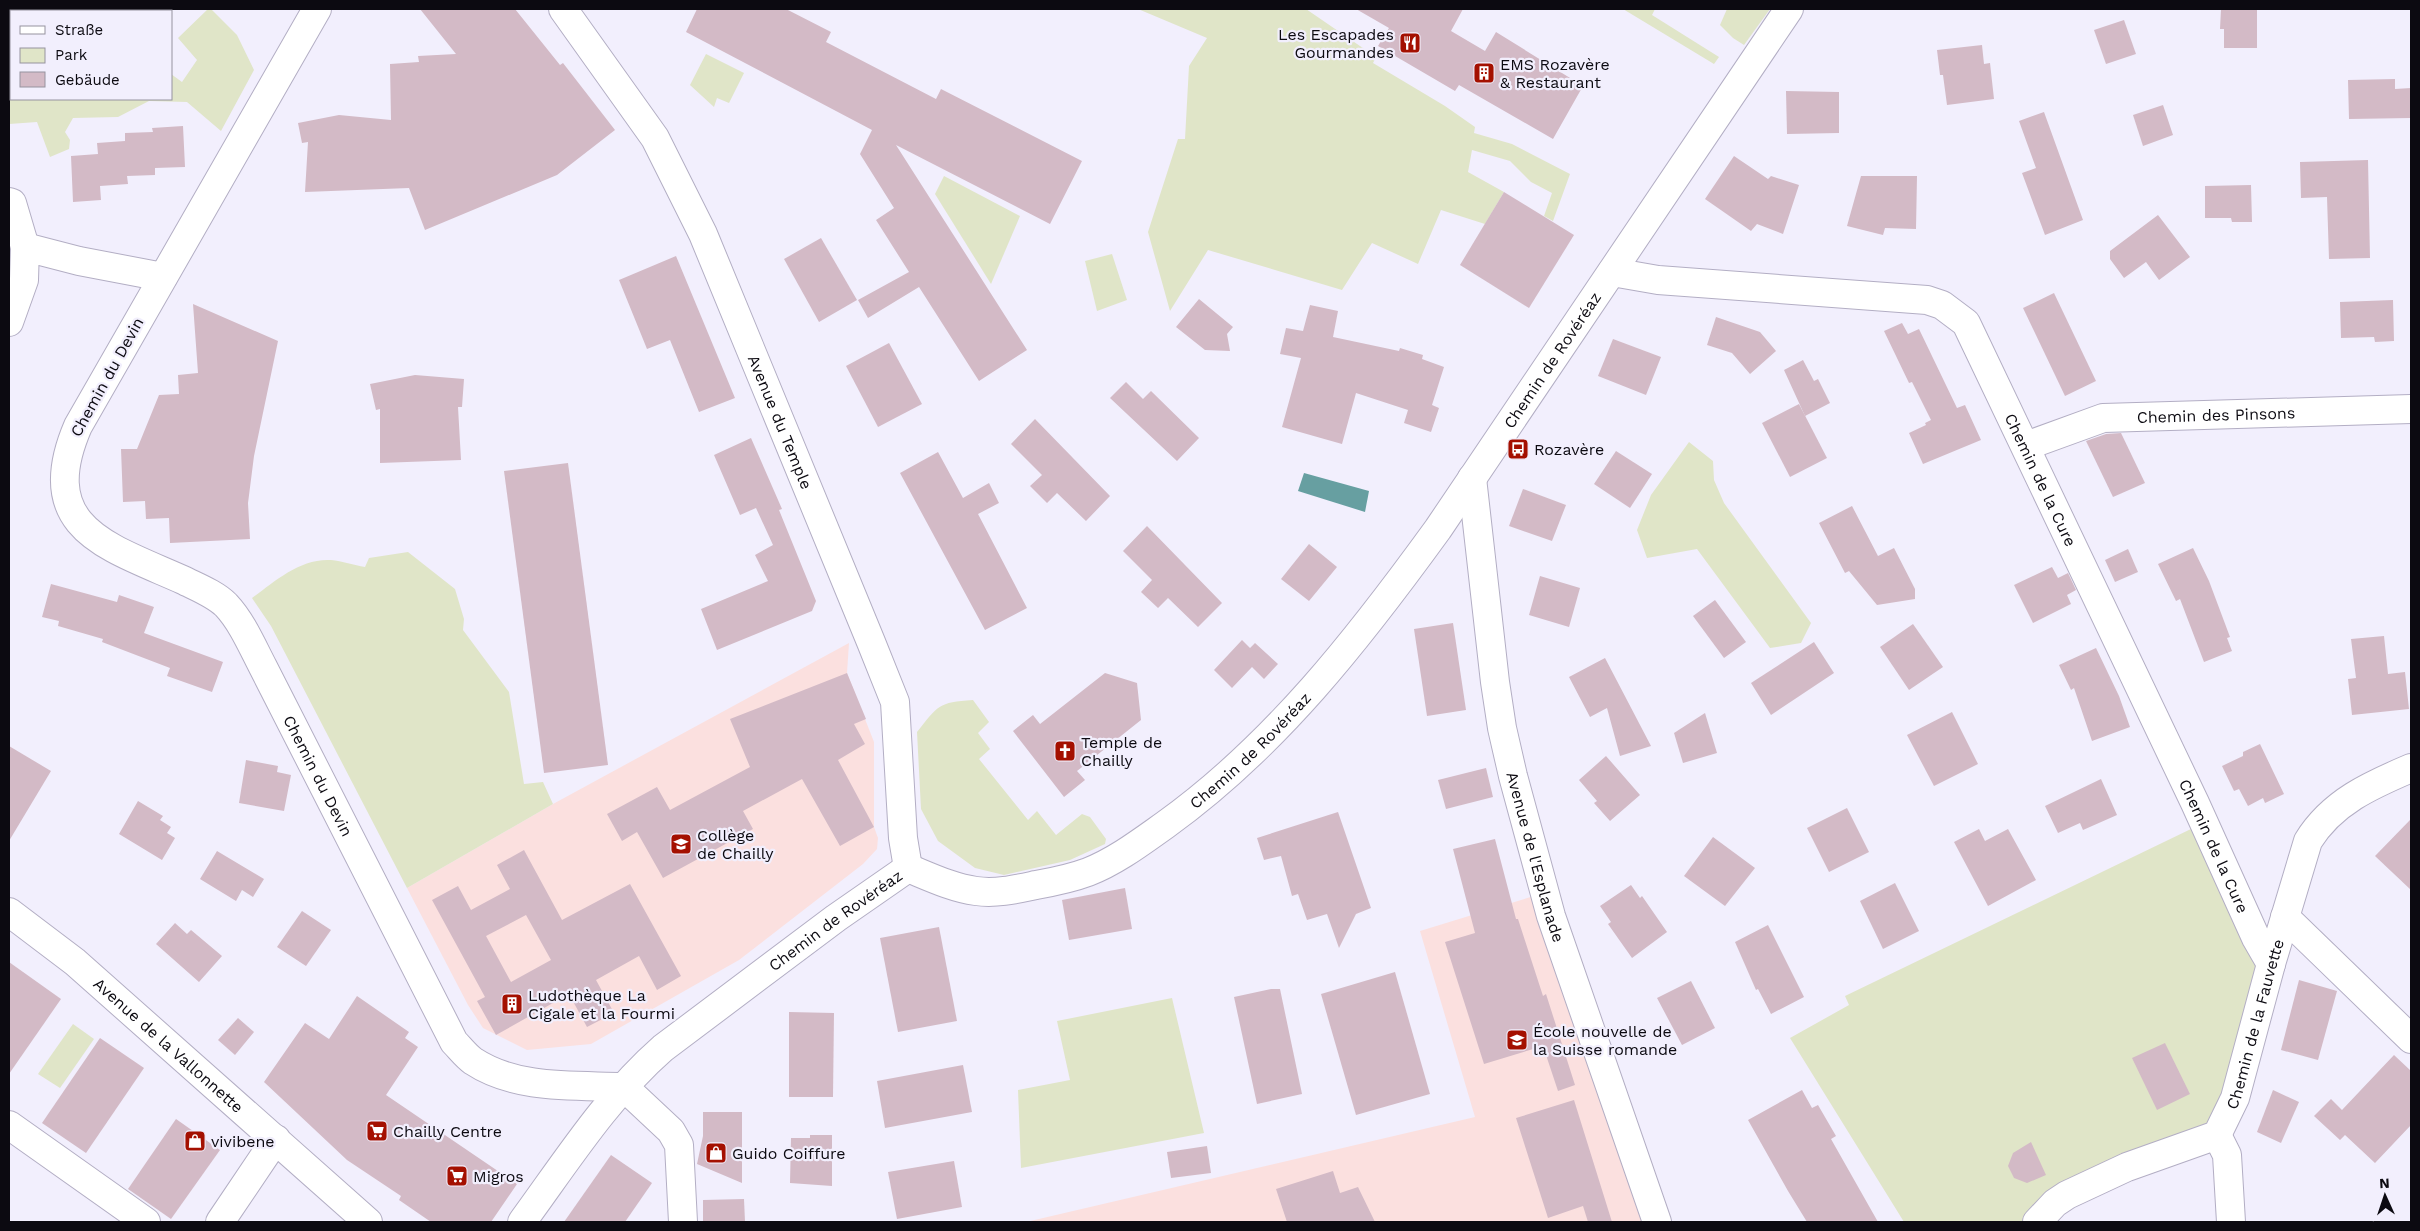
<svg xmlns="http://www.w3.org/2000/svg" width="2420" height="1231" font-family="'Work Sans',sans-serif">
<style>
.education{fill:#fbe0df}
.green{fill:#e0e5c8}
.water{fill:#679fa1}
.building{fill:#d3bac6;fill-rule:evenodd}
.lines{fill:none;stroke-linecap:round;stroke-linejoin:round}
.street-casing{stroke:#b3aec4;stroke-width:30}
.secondary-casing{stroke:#b3aec4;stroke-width:30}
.street{stroke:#fff;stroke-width:28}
.secondary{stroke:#fff;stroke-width:28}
.labels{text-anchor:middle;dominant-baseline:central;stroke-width:4.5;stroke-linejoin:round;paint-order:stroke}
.poi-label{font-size:16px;fill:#0c0a11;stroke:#f2effd;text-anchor:start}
.street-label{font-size:16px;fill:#0c0a11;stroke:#f2effd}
</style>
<rect width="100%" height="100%" fill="#f2effd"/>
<g class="education">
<polygon points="849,643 847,673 874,742 874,827 878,838 877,849 863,864 739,960 591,1044 527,1050 483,1028 468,1005 407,888 553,804"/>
<polygon points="1534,896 1643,1222 1026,1222 1475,1117 1420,931"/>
</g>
<g class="green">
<polygon points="208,9 211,9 237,35 254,70 221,131 187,102 149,101 118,117 73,118 65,132 70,140 69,149 50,157 37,122 9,124 9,45 11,48 11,99 171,99 171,74 182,82 197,60 178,38"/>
<polygon points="1138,9 1306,9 1376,57 1373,63 1445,106 1475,127 1474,133 1512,144 1570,174 1553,221 1544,216 1552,193 1531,182 1510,161 1472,150 1468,172 1504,192 1485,224 1441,210 1418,264 1372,243 1342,290 1208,250 1170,311 1148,232 1178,139 1185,139 1189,66 1207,38"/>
<polygon points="1623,9 1655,9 1652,15 1719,57 1714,64"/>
<polygon points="1727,9 1770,9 1744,45 1733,38 1720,25"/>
<polygon points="706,54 744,73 729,103 717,98 714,107 690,85"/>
<polygon points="944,176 1020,216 991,284 935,194"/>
<polygon points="1112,254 1127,300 1097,311 1085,261"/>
<polygon points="1689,442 1713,461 1714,480 1724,503 1811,623 1801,643 1770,648 1697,549 1647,558 1637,530 1651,495"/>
<path d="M 408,552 L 455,589 L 464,619 L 463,630 L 509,692 L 524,784 L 543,782 L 553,804 L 407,888 L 271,626 L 252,598 C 274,582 300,558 331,560 C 342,561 354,565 365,567 L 369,558 Z"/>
<path d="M 973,700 L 989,722 L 978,733 L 990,749 L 979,759 L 1028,820 L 1037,811 L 1056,835 L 1082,814 L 1090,817 L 1106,839 L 1105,844 L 1070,860 L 1004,875 L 975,868 L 938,841 L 921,809 L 917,732 C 938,706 938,702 973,700 Z"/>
<polygon points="2193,828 2259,962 2217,1113 2204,1127 2028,1222 1904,1222 1790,1038 1849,1005 1845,996"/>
<polygon points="1172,998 1204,1133 1021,1168 1018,1090 1070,1080 1057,1021"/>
<polygon points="73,1024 94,1039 60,1088 38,1074"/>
</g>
<polygon class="water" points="1304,473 1369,491 1365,512 1298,491"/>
<g class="building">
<polygon points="420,9 515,9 560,65 563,63 615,130 557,175 425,230 409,188 305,192 308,142 302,143 298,123 339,115 391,120 390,64 419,62 418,56 456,54"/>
<polygon points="697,9 786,9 831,32 826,42 936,99 941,89 1082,161 1050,224 896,145 1027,350 979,381 919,287 868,318 858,300 909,272 876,220 894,208 860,154 872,130 686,32"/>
<polygon points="1356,9 1463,9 1451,31 1485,51 1496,32 1583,86 1553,139 1459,85 1455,91 1378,46 1389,28"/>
<polygon points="2221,9 2257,9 2257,48 2224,48 2224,29 2220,29"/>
<polygon points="2124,20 2136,54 2106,64 2094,30"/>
<polygon points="1982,45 1984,64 1990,63 1994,99 1947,105 1943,75 1940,75 1937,50"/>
<polygon points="2395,79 2395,89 2411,88 2411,118 2349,119 2348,80"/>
<polygon points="1786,91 1839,92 1839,133 1787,134"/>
<polygon points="2163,105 2173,135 2143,146 2133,115"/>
<polygon points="2044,112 2083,220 2045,235 2022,173 2036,168 2019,121"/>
<polygon points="183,126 185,167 155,168 155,175 127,176 128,184 100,186 101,200 73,202 71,156 98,154 97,143 125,141 125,133 153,132 152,128"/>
<polygon points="1734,156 1768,179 1771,176 1799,185 1783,234 1757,224 1751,231 1705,199"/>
<polygon points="2368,160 2370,258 2329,259 2327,197 2301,198 2300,162"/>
<polygon points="1861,176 1917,176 1916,229 1885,228 1883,235 1847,226"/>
<polygon points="2251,185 2252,222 2232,222 2231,218 2205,218 2205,186"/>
<polygon points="1504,192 1574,235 1529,308 1460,265"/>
<polygon points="2158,215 2190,257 2159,280 2146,262 2124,278 2110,259 2110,251"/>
<polygon points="821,238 857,300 819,322 784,259"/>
<polygon points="676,256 735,398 699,412 670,340 647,349 619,280"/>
<polygon points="2054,293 2096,381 2065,396 2023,308"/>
<polygon points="1199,299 1233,327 1227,334 1230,351 1205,350 1176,327"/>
<polygon points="2393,300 2394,341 2375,342 2374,337 2341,338 2340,302"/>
<polygon points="193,304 278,341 254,456 248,503 250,539 170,543 169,518 146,519 145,501 123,502 121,449 137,449 159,395 179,394 178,375 198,373"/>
<polygon points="1310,305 1338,311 1333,337 1399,351 1400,348 1423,355 1422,359 1444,367 1432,405 1439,408 1431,432 1404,423 1408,410 1356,393 1342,444 1282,427 1301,358 1280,354 1286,328 1303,331"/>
<polygon points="1716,317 1760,332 1776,351 1750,374 1732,353 1707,345"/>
<polygon points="1902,323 1908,334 1919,329 1957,408 1965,405 1981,440 1923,464 1909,433 1926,425 1925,423 1931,420 1912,382 1909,383 1884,331"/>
<polygon points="1613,339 1661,357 1646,395 1598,376"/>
<polygon points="889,343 922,404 878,427 846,366"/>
<polygon points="1803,360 1814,381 1818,379 1830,403 1805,416 1784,370"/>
<polygon points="415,375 464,379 462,407 458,407 461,460 380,463 380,409 376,410 370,384"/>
<polygon points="1126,382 1143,399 1151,391 1199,438 1177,461 1110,398"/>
<polygon points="1799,404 1827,458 1790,477 1762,423"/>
<polygon points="1035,419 1110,496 1086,521 1057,493 1047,503 1030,486 1042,475 1011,444"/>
<polygon points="2121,433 2145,483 2113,497 2086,441 2106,434"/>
<polygon points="751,438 782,509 779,510 816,601 812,611 717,650 701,609 768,581 755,555 773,545 756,508 740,515 714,455"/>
<polygon points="1616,451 1652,474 1630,508 1594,484"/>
<polygon points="938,452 963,498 989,483 999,503 978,514 1027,608 985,630 900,473"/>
<polygon points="568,463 608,765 544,773 504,471"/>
<polygon points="1523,489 1566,505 1552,541 1509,526"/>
<polygon points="1852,506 1878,556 1894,548 1915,589 1915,599 1877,605 1849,571 1845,573 1819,523"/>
<polygon points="1147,526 1222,603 1198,627 1168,598 1158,608 1141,592 1152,580 1123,551"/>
<polygon points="1309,544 1337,567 1309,601 1281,579"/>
<polygon points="2193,548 2209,581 2230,637 2227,638 2232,651 2204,662 2180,599 2176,601 2158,564"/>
<polygon points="2128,549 2138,572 2115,582 2105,560"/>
<polygon points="2052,567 2058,578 2068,573 2076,590 2067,595 2071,604 2033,623 2014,585"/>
<polygon points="1540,576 1580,588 1569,627 1529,615"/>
<polygon points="51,584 117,602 119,595 154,607 144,633 223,662 212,692 167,676 170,668 102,642 103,639 58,626 59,621 42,617"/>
<polygon points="1715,600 1746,642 1724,658 1693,616"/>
<polygon points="1453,623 1466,710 1427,716 1414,629"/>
<polygon points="1913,624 1943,667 1909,690 1880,647"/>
<polygon points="2384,636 2388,674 2405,672 2409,709 2352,715 2348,679 2356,678 2351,639"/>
<polygon points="1242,640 1250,648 1255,643 1278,664 1264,679 1252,667 1232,688 1214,670"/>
<polygon points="1814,642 1834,673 1771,715 1751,683"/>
<polygon points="2096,648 2119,696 2130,727 2092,741 2074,688 2071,690 2059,665"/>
<polygon points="1605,658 1651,746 1620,756 1607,708 1590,717 1569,677"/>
<polygon points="847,673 866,719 854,724 865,744 838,760 874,827 840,846 802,779 743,811 753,829 663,878 637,832 622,841 607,814 657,787 670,810 750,767 730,719"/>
<polygon points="1105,673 1137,683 1141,720 1077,771 1085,780 1064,797 1013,731 1033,715 1040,724"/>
<polygon points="1952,712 1978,764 1934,786 1907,735"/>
<polygon points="1705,713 1717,753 1683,763 1674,733"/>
<polygon points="2260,744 2284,794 2265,803 2263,798 2248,806 2239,789 2234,791 2222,766 2243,756 2243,752"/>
<polygon points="9,746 51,771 9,841"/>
<polygon points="1606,756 1640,795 1610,821 1594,803 1597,801 1579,780"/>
<polygon points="246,760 278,766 277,772 291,775 284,811 239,803"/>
<polygon points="1486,768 1493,797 1446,809 1438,780"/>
<polygon points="2101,779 2117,815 2083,830 2080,823 2058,833 2045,806"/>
<polygon points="138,801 163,816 160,820 171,827 167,833 175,838 162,860 119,834"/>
<polygon points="1847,808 1869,852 1829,872 1807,828"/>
<polygon points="1338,812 1371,908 1356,914 1339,948 1327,914 1307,920 1298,894 1292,896 1281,856 1264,860 1257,838"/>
<polygon points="2411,819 2411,890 2375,856"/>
<polygon points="1979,829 1985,841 2008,829 2036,880 1988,906 1954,842"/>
<polygon points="1713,837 1755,868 1725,906 1684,876"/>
<polygon points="1495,839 1516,919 1518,919 1543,996 1546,994 1575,1085 1558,1091 1543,1046 1484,1064 1445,942 1475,933 1453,849"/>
<path d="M 524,850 L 562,920 L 630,884 L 681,976 L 657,990 L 639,956 L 596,980 L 614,1013 L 587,1027 L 569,994 L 496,1035 L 477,1001 L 485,997 L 432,900 L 458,886 L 471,910 L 510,889 L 497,865 ZM 526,915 L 551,960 L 511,982 L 486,936 Z"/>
<polygon points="217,851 264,879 253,897 242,890 236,901 200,879"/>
<polygon points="1895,883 1919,931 1883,949 1860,901"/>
<polygon points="1631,885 1640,898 1642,896 1667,932 1632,958 1608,924 1611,922 1600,906"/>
<polygon points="1125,888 1132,929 1069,940 1062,900"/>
<polygon points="302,911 331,930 306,966 277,947"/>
<polygon points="175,923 187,934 191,930 222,956 199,982 156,944"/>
<polygon points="1768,925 1804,997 1771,1014 1758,989 1756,990 1735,942"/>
<polygon points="939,927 957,1021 898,1032 880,938"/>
<polygon points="9,962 61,999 9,1074"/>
<polygon points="1395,972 1430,1094 1356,1115 1321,994"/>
<polygon points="2299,980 2337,991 2318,1060 2281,1050"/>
<polygon points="1691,981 1715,1028 1682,1045 1657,998"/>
<polygon points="1271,989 1280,989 1302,1094 1257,1104 1234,997"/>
<polygon points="357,996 409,1032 405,1038 418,1047 386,1095 517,1184 491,1222 431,1222 399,1200 401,1196 347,1160 264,1082 305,1023 329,1039"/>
<polygon points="789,1012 834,1013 833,1097 789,1097"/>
<polygon points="238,1018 254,1032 235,1055 218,1040"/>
<polygon points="100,1038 144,1068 86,1153 42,1123"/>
<polygon points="2165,1043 2190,1094 2157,1110 2132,1058"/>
<polygon points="2394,1055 2411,1071 2411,1125 2375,1163 2345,1135 2340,1140 2314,1116 2331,1099 2342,1110"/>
<polygon points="963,1065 972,1112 885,1128 877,1081"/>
<polygon points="1802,1090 1812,1108 1818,1105 1836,1136 1831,1139 1878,1222 1807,1222 1788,1191 1748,1120"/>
<polygon points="2273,1090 2299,1102 2281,1143 2257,1132"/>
<polygon points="1574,1100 1612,1222 1588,1222 1583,1206 1548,1218 1516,1118"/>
<polygon points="703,1112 742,1112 742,1183 697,1164 703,1136"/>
<polygon points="176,1119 220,1150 171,1219 128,1189"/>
<polygon points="810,1135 832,1135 832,1186 790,1183 791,1138 810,1138"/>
<polygon points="2031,1142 2046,1175 2027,1183 2014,1178 2008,1166 2013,1153"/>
<polygon points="1207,1146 1211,1173 1171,1178 1167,1152"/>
<polygon points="611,1155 652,1183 625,1222 564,1222"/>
<polygon points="954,1161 962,1207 897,1219 888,1172"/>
<polygon points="1333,1171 1340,1193 1358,1187 1375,1222 1287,1222 1276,1189"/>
<polygon points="744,1199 745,1222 703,1222 703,1200"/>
</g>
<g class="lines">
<g class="street-casing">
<g id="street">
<path id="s1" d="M 317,9 L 78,426 C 34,528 107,546 183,580 C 197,587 215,594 226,605 C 242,622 252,646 263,667 L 454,1042 C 460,1048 466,1056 473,1061 C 517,1090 574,1085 624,1087 L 671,1131 L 679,1145 L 683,1222"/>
<path id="s2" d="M 563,9 L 655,138 L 703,234 L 871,642 L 895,702 L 903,838 L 908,868"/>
<polyline points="9,202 12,203 25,247"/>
<path id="s3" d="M 1612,272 L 1658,280 L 1927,300 L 1942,305 L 1966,323 L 2195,803 L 2256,938 L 2271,964"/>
<polyline points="9,322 24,280 25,247 79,261 163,277"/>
<path id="s4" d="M 2026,446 L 2103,418 L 2411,409"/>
<path id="s5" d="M 1472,478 L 1495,682 L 1502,728 L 1513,776 L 1551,916 L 1657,1222"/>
<path id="s6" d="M 908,868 C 930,877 953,888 976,891 C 996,894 1017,889 1036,885 C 1053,882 1072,878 1088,872 C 1116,861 1141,842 1165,825 C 1275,746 1359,638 1438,529 L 1789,9"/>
<polyline points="2285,917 2411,1039"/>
<polyline points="9,1125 146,1222"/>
<polyline points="2217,1135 2227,1155 2231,1222"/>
<polyline points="220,1222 276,1139"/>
<path id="s7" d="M 522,1222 C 566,1162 607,1097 663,1048 L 836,918 L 908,868"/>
<path id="s8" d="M 2037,1222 L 2055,1203 L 2067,1195 L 2127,1167 L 2217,1135 L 2235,1098 L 2271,964 L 2308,841 C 2332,802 2371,785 2411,768"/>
</g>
</g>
<g class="secondary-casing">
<g id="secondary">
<path id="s9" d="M 9,912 L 75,962 L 368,1222"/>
</g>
</g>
<use href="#street" class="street"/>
<use href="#secondary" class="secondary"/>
</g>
<defs>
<g id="restaurant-square" transform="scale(1.125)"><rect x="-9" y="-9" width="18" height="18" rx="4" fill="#a41000" stroke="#f2effd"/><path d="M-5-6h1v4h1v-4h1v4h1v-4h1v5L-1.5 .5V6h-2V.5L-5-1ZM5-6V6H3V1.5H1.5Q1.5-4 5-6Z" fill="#fff"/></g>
<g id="building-square" transform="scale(1.125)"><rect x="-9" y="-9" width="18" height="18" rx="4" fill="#a41000" stroke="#f2effd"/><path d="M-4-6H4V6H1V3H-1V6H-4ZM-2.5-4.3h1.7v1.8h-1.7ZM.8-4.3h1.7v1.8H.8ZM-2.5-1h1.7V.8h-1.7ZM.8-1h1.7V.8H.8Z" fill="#fff"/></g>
<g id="bus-square" transform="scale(1.125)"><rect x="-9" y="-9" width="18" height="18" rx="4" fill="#a41000" stroke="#f2effd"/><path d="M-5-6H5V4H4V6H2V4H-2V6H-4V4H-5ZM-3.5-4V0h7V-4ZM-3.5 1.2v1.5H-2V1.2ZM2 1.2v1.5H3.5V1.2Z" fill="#fff"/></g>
<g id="church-square" transform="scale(1.125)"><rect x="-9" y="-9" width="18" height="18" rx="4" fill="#a41000" stroke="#f2effd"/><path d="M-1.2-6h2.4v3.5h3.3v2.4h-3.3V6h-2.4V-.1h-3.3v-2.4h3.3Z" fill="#fff"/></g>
<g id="school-square" transform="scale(1.125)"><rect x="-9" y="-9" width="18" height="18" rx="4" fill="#a41000" stroke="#f2effd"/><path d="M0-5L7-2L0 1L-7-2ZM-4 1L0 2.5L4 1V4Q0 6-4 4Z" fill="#fff"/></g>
<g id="supermarket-square" transform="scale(1.125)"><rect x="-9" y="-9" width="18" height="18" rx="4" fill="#a41000" stroke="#f2effd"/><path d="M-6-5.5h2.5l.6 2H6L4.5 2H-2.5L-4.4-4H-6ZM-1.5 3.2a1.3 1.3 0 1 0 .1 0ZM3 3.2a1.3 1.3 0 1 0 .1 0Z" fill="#fff"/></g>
<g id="shop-square" transform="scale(1.125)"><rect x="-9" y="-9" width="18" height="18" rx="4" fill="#a41000" stroke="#f2effd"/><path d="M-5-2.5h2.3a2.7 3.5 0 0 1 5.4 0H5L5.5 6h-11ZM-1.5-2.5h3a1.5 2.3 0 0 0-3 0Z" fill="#fff"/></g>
</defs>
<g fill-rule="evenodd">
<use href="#restaurant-square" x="1410" y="43"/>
<use href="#building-square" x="1484" y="73"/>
<use href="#bus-square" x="1518" y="449"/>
<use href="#church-square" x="1065" y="751"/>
<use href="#school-square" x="681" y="844"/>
<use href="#building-square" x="512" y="1004"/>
<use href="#school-square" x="1517" y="1040"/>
<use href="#supermarket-square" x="377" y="1131"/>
<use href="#shop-square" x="195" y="1141"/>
<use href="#shop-square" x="716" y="1153"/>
<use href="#supermarket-square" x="457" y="1176"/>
</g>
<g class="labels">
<g class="poi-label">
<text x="1394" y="34" text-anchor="end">Les Escapades<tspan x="1394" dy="18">Gourmandes</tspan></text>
<text x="1500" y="64">EMS Rozavère<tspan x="1500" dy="18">&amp; Restaurant</tspan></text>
<text x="1534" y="449">Rozavère</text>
<text x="1081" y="742">Temple de<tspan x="1081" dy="18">Chailly</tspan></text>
<text x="697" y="835">Collège<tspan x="697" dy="18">de Chailly</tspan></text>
<text x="528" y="995">Ludothèque La<tspan x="528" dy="18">Cigale et la Fourmi</tspan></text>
<text x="1533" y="1031">École nouvelle de<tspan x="1533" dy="18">la Suisse romande</tspan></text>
<text x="393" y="1131">Chailly Centre</text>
<text x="211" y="1141">vivibene</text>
<text x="732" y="1153">Guido Coiffure</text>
<text x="473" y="1176">Migros</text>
</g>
<g class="street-label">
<text stroke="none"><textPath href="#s6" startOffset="885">Chemin de Rovéréaz</textPath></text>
<text transform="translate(107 377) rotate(-61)">Chemin du Devin</text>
<text stroke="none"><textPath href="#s4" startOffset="195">Chemin des Pinsons</textPath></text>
<text stroke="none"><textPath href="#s2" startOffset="469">Avenue du Temple</textPath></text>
<text stroke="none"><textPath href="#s3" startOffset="536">Chemin de la Cure</textPath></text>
<text stroke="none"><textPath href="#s6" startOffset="390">Chemin de Rovéréaz</textPath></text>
<text stroke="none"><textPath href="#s1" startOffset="946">Chemin du Devin</textPath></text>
<text stroke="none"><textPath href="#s3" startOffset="941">Chemin de la Cure</textPath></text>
<text stroke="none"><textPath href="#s5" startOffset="385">Avenue de l'Esplanade</textPath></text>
<text stroke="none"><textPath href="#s7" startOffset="439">Chemin de Rovéréaz</textPath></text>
<text stroke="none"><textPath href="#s8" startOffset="320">Chemin de la Fauvette</textPath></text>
<text stroke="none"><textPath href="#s9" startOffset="208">Avenue de la Vallonnette</textPath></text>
</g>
</g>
<rect width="2420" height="1231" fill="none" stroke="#0c0a11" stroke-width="20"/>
<rect x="10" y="10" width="162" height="90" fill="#f2effd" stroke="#96939f"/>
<rect x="20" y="26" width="25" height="8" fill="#ffffff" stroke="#96939f"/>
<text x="55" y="35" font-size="15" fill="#0c0a11">Straße</text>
<rect x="20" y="48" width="25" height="15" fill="#e0e5c8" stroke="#96939f"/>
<text x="55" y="60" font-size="15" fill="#0c0a11">Park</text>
<rect x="20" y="72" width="25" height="15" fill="#d3bac6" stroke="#96939f"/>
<text x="55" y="85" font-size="15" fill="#0c0a11">Gebäude</text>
<g transform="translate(2385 1196) rotate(357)" stroke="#f2effd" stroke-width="4" paint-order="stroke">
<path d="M0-4L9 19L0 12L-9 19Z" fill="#0c0a11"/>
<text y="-8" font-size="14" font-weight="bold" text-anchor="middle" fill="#0c0a11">N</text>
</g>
</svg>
